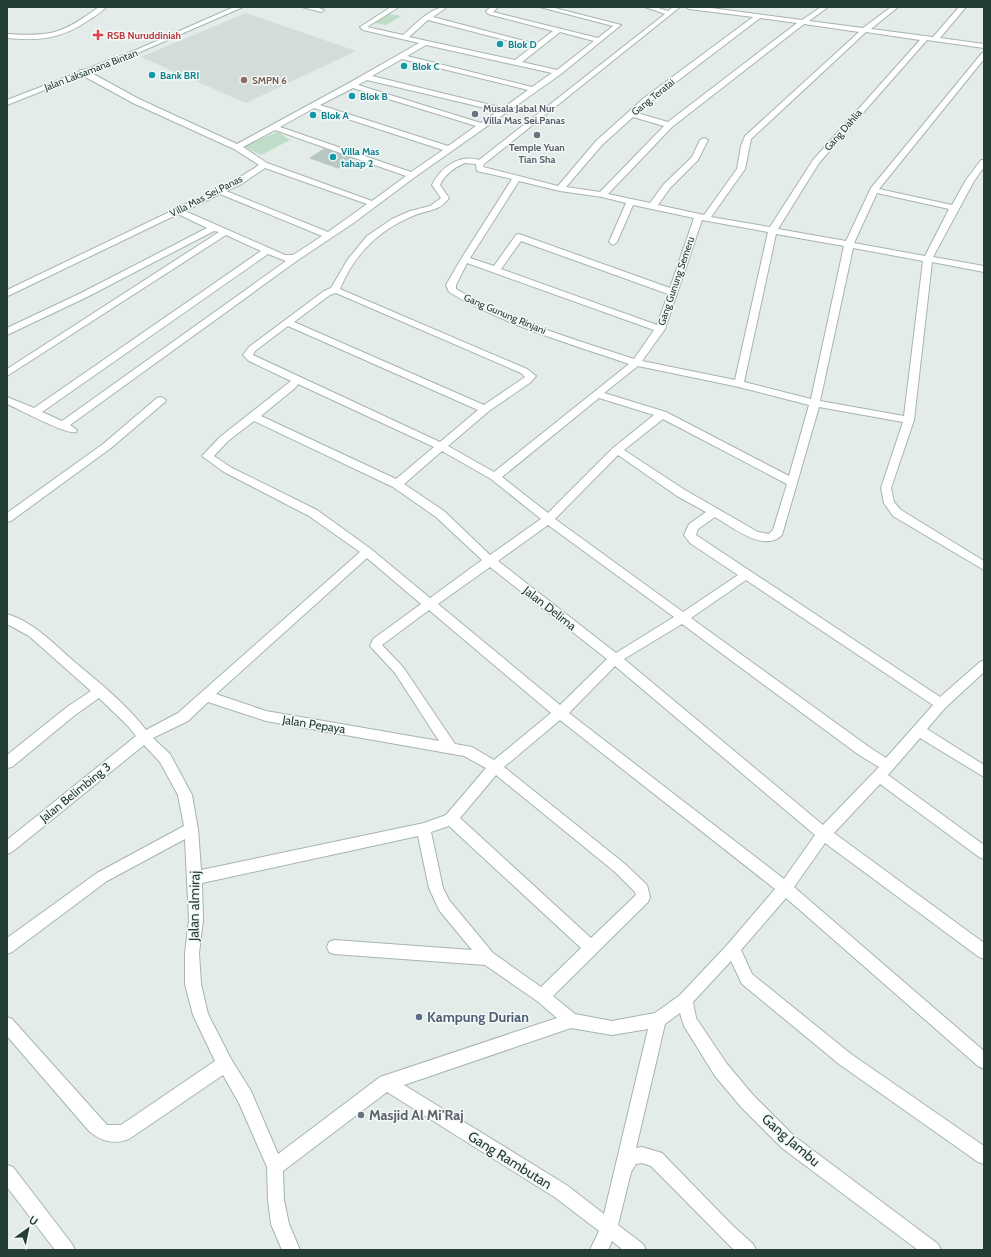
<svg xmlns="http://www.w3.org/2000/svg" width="991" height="1257" font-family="Cabin,sans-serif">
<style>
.built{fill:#d2dcd8}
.green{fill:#bedcc7}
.building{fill:#b9c7c2;stroke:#b6c6c0}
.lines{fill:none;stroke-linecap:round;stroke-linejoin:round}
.street-casing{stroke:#a6b4b0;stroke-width:2}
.secondary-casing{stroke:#a2b7b1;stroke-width:2}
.street{fill:#fff;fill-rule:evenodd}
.secondary{fill:#fff;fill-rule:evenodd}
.health-dot{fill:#e0444e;stroke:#f4f9f7;stroke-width:1.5}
.culture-dot{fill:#0f9aa8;stroke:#f4f9f7;stroke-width:1.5}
.education-dot{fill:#8d6e63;stroke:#f4f9f7;stroke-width:1.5}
.worship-dot{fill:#6b7280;stroke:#f4f9f7;stroke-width:1.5}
.service-dot{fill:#5c6f8a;stroke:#f4f9f7;stroke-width:1.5}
.labels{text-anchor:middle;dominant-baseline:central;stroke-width:3;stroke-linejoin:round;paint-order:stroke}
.far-health-label{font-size:10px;font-weight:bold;fill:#be3a42;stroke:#f4f9f7;text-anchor:start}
.far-culture-label{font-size:10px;font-weight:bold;fill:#0d838f;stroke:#f4f9f7;text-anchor:start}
.far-street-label{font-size:10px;fill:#243d37;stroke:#f4f9f7}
.far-education-label{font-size:10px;font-weight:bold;fill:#785e54;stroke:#f4f9f7;text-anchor:start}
.far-worship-label{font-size:10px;font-weight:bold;fill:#5b616d;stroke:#f4f9f7;text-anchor:start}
.street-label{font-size:12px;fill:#243d37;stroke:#f4f9f7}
.near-street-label{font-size:14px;fill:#243d37;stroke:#f4f9f7}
.near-service-label{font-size:14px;font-weight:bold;fill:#4e5e75;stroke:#f4f9f7;text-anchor:start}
.near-worship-label{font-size:14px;font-weight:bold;fill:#5b616d;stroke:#f4f9f7;text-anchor:start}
</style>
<rect width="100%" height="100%" fill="#e3ece9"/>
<polygon class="built" points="246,13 356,51 246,103 141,57"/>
<g class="green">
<polygon points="385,13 401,16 386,25 370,22"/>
<polygon points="278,132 290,140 261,155 243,146"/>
</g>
<polygon class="building" points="324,149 353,159 338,168 310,158"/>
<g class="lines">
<g class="street-casing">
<g id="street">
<path d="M 99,7 L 106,7 C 102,12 95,16 89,20 C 61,39 40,41 7,38 L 7,34 C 52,37 63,33 99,7 Z"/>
<polygon points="302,7 316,7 324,10 321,12"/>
<path d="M 391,7 L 399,7 L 367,27 L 403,35 C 415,25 430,7 447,7 L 433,17 L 536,44 L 553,31 L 488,14 L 486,11 L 491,7 L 498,7 L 493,12 L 598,38 L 613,26 L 540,7 L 551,7 L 621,25 L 561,74 L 415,177 L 352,224 L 298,260 L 70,425 L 77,430 L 76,432 C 66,435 19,409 7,404 L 7,397 L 34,408 L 261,251 L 226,235 L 7,376 L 7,369 L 219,232 L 214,231 L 87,297 L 7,335 L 7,328 L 81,293 L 207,228 L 178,214 L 10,295 L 7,296 L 7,290 L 234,181 L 259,165 L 234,149 L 133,103 L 80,74 L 80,70 L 86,70 L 139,99 L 237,144 L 349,83 L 419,43 L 363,30 L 360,27 ZM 428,20 L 532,47 L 515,60 L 409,37 ZM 560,32 L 594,41 L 557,70 L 522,62 ZM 426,45 L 552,73 L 532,87 L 407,56 ZM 402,59 L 528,90 L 503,108 L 372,76 ZM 367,80 L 498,111 L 481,123 L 358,85 ZM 353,88 L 476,126 L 448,146 L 320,105 ZM 314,108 L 443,150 L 411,172 L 280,127 ZM 275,130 L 406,176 L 372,201 L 267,163 L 243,147 ZM 265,168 L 367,204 L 328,232 L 226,191 L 240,185 ZM 220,194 L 322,236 L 293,255 L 285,255 L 185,211 ZM 268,254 L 286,261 L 62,421 L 42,412 Z"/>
<path d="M 645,7 L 655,7 L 668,11 L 673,7 L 680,7 L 484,164 L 483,167 L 558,186 L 596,141 L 644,98 L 753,17 L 689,9 L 686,7 L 704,7 L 802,20 L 821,7 L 828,7 L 809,21 L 863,28 L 891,7 L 898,7 L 871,29 L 933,37 L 959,7 L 966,7 L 940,38 L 984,44 L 984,48 L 927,40 L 819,163 L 778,229 L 846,241 L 871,188 L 982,53 L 984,52 L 984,59 L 879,189 L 952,205 L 966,180 L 981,160 L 984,160 L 984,167 L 974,181 L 933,257 L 984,266 L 984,272 L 932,262 L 914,420 L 891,488 L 894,502 L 901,510 L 984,561 L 984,570 L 893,516 L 884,503 L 881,488 L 903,422 L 819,407 L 782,535 C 764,553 732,527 715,517 L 698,529 L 696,535 L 940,697 L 980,662 L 984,660 L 984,672 L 945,708 L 927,729 L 984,765 L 984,777 L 920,738 L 888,775 L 984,845 L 984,859 L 979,857 L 880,784 L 834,833 L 984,943 L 984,959 L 979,957 L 825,843 L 794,887 L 984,1051 L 984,1069 L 978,1066 L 786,898 L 741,950 L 752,974 L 851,1054 L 984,1146 L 984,1164 L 978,1162 L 839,1064 L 742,984 L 731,961 L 693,1002 L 696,1018 L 727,1064 L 753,1095 L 794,1136 L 938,1244 L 941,1250 L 918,1250 L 782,1148 L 741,1107 L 715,1076 L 684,1026 L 680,1013 L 665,1024 L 636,1148 L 642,1147 L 662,1153 L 732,1225 L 753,1244 L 756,1250 L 734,1250 L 651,1166 L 642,1163 L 636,1164 L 631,1172 L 618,1225 L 643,1244 L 646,1250 L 623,1250 L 612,1241 L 608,1250 L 590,1250 L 599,1231 L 556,1198 L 387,1092 L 283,1171 L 284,1200 L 289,1224 L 300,1250 L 282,1250 L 271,1224 L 268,1200 L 267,1167 L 239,1103 L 223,1075 L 129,1139 C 113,1145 101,1141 89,1131 L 7,1036 L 7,1017 L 12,1019 L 107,1125 L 121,1125 L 215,1061 L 193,1015 L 185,984 L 185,953 L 189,920 L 185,839 L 107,881 L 12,952 L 7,954 L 7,938 L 97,873 L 184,826 L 178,795 L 160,762 L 144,745 L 12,852 L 7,854 L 7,840 L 136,736 L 128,726 L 99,698 L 75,715 L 12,767 L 7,768 L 7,755 L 67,707 L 91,691 L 29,636 L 7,624 L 7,614 C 34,622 56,646 77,664 C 101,684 127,705 146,730 L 178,713 L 360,552 L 309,516 L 224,472 L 202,456 L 220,437 L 291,381 L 249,361 L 243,355 L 249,347 L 324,291 L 331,288 L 348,259 L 367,236 L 392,219 L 410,211 L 430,206 L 441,198 L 432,185 C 441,167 459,154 479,160 L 665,14 ZM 760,18 L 797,23 L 668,122 L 637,113 L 650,102 ZM 804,24 L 859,32 L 745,136 L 741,146 L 737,169 L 704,215 L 658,205 L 670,188 L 698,160 L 708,140 L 704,138 L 700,140 L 692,157 L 664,184 L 650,203 L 608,194 L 672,127 ZM 866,32 L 920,40 L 813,160 L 770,227 L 711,217 L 745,169 L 751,139 ZM 633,117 L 664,126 L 600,192 L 566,187 L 602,145 ZM 465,163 L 476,164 L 477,171 L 512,179 L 461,259 L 446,285 L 449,292 C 504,325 568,343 629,364 L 494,472 L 448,446 L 489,411 L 531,382 L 536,376 L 527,369 L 340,289 C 354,254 380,229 415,215 C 428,210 440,211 449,198 L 440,185 C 445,174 455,167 465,163 ZM 519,181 L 560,191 L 602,197 L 626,203 L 609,242 L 613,245 L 617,242 L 633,205 L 694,218 L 670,288 L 519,234 L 516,235 L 494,266 L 470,258 ZM 877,193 L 949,209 L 925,256 L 854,243 ZM 702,220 L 768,232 L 735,380 L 642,361 L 665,329 ZM 776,234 L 844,246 L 811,399 L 744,382 ZM 521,241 L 668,294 L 657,325 L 501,269 ZM 853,248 L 923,261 L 904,416 L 820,401 ZM 467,263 L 654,330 L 634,359 C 574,339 511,321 456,289 L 456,285 ZM 336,293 L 521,373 L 525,377 L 484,405 L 294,322 L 330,295 ZM 288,326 L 478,410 L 440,442 L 253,355 L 255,351 ZM 638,366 L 739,387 L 809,405 L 789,476 L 666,412 L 604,393 ZM 298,384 L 434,447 L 396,479 L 261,416 L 295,388 ZM 599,398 L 654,415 L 613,448 L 548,513 L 502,477 ZM 663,419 L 787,484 L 773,530 L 769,534 L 758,532 L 685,490 L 624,450 ZM 254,421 L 393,487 L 436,517 L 482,560 L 430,598 L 371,549 L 317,510 L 232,468 L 214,456 L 228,441 ZM 442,451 L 491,479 L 541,519 L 490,555 L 444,511 L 404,484 ZM 618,455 L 677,496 L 706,512 L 689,524 L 684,535 L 690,543 L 738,575 L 683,612 L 555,519 ZM 548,525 L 674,617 L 616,653 L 498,561 ZM 367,558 L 421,604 L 373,639 L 370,646 L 395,673 L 439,741 L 266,711 L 216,694 ZM 490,567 L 607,659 L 560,705 L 438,604 ZM 746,580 L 933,705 L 886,758 L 869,747 L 691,618 ZM 429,610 L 551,713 L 494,760 L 472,747 L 455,744 L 403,667 L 382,645 ZM 682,624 L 859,755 L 879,767 L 823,825 L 624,659 ZM 615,666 L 815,835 L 784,879 L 569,713 ZM 208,702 L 266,721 L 464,756 L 486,768 L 446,815 L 424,823 L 201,870 L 198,829 L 192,795 L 170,754 L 153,738 L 188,721 ZM 560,720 L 775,889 L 728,944 L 680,995 L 655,1013 L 612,1021 L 575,1014 L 553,996 L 648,902 L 650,897 L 647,885 L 625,864 L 504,767 ZM 496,775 L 615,872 L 635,892 L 636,895 L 591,938 L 460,818 ZM 449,826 L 581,948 L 541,987 L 493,953 L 449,900 L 443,888 L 431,832 ZM 418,836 L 429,888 L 439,910 L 472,950 L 334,940 L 329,942 L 327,947 L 329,952 L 334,954 L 485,965 L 537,1001 L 557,1018 L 380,1077 L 278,1154 L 251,1091 L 231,1059 L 208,1014 L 201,984 L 199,953 L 203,920 L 202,883 ZM 571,1028 L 612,1035 L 648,1029 L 604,1214 L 568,1186 L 404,1085 Z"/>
<polygon points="161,397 166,400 165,402 111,448 11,521 7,522 7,513 103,444 157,398"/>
<polygon points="7,1165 13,1167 72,1244 75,1250 55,1250 7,1187"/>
</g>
</g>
<g class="secondary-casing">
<polygon id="secondary" points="234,7 243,7 140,52 7,105 7,100 136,50"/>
</g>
<use href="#street" class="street"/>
<use href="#secondary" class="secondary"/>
</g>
<path class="health-dot" d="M96 29h4v4h4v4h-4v4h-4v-4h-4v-4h4z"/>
<g class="culture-dot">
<circle cx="500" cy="44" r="4"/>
<circle cx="404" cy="66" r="4"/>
<circle cx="152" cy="75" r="4"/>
<circle cx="352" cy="96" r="4"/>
<circle cx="313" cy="115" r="4"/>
<circle cx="333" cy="157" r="4"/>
</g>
<circle class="education-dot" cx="244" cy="80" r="4"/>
<g class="worship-dot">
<circle cx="475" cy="114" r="4"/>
<circle cx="537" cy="135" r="4"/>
<circle cx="361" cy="1115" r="4"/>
</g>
<circle class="service-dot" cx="419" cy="1017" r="4"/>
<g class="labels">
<g class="far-health-label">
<text x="107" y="35">RSB Nuruddiniah</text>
</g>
<g class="far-culture-label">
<text x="508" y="44">Blok D</text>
<text x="412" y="66">Blok C</text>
<text x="160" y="75">Bank BRI</text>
<text x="360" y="96">Blok B</text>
<text x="321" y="115">Blok A</text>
<text x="341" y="151">Villa Mas<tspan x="341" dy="12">tahap 2</tspan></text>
</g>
<g class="far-street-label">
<text transform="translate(91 70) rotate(-21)">Jalan Laksamana Bintan</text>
<text transform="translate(653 97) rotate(-39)">Gang Teratai</text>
<text transform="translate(843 130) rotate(-49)">Gang Dahlia</text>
<text transform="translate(206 196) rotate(-27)">Villa Mas Sei.Panas</text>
<text transform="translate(676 281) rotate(-71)">Gang Gunung Semeru</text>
<text transform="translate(505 314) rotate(23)">Gang Gunung Rinjani</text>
</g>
<g class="far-education-label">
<text x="252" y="80">SMPN 6</text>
</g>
<g class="far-worship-label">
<text x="483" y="108">Musala Jabal Nur<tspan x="483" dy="12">Villa Mas Sei.Panas</tspan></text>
<text x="537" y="147" text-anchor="middle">Temple Yuan<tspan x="537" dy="12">Tian Sha</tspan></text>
</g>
<g class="street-label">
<text transform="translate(550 608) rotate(38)">Jalan Delima</text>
<text transform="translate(314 724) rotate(9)">Jalan Pepaya</text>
<text transform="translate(75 792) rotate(-39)">Jalan Belimbing 3</text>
</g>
<g class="near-street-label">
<text transform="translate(194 906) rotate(-89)">Jalan almiraj</text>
<text transform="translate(791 1140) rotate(41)">Gang Jambu</text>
<text transform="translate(510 1160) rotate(32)">Gang Rambutan</text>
</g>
<g class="near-service-label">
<text x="427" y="1017">Kampung Durian</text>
</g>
<g class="near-worship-label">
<text x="369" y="1115">Masjid Al Mi'Raj</text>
</g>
</g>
<rect width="991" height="1257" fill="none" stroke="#243d37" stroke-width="16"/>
<g transform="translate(28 1229) rotate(33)" stroke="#f4f9f7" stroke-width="3" paint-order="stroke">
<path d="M0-3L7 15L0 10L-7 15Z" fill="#243d37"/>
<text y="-6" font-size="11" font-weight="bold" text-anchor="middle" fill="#243d37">U</text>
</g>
</svg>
